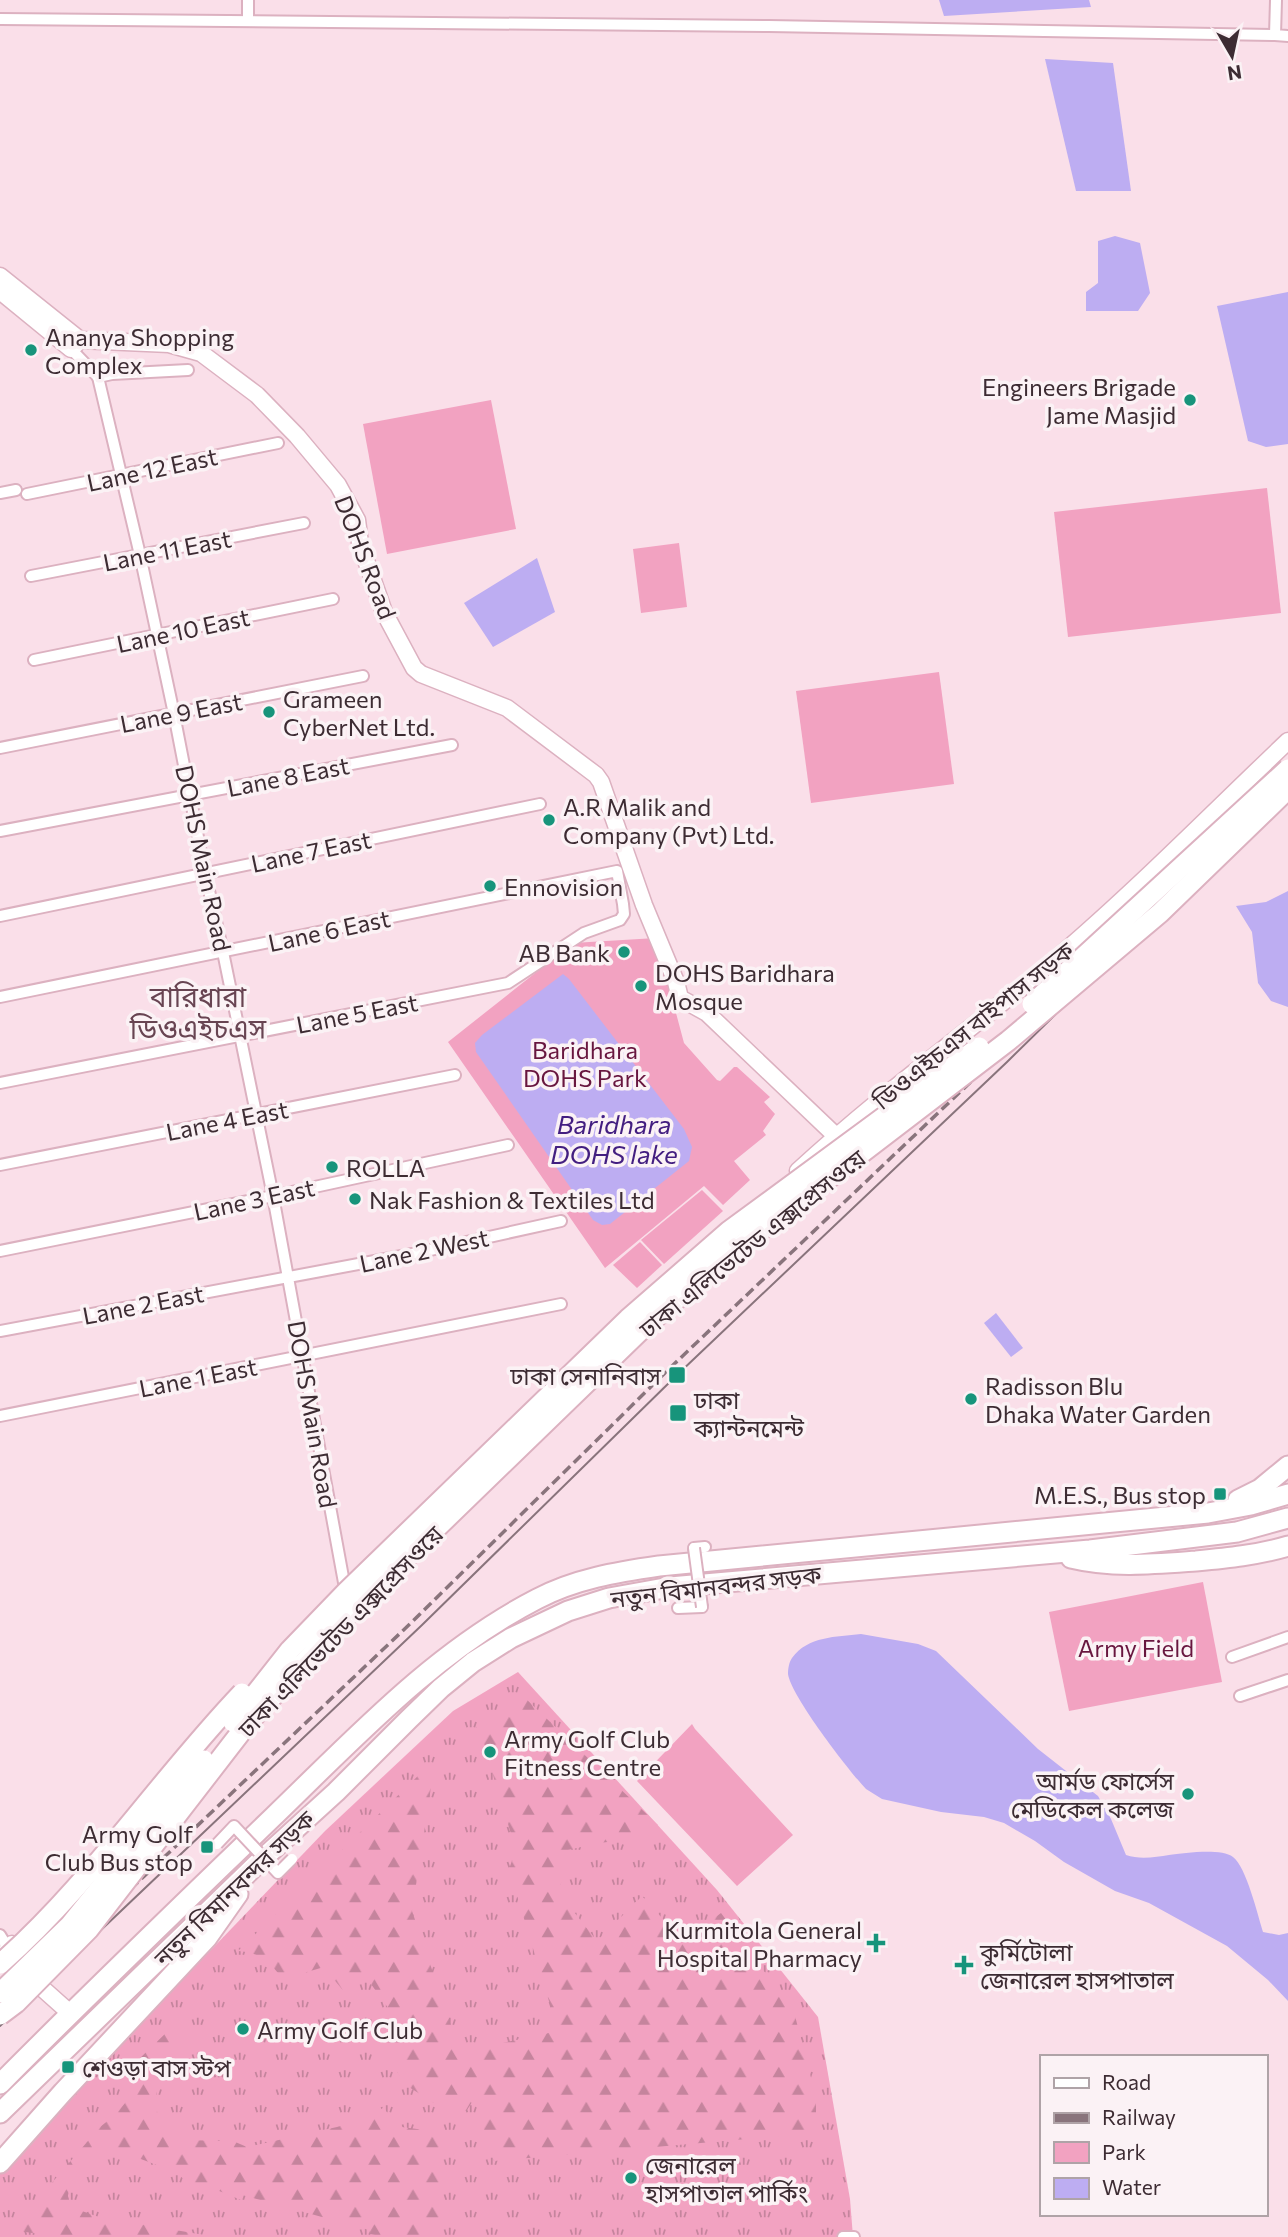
<svg xmlns="http://www.w3.org/2000/svg" width="1288" height="2237" font-family="Commissioner,'Noto Sans Bengali',sans-serif">
<style>
.grass{fill:url(#grass-tufts)}
.forest{fill:url(#forest-firs)}
.park{fill:#f2a2c1}
.water{fill:#bdadf2}
.lines{fill:none;stroke-linecap:round;stroke-linejoin:round}
.street-casing{stroke:#dcb1c0;stroke-width:14}
.secondary-casing{stroke:#dcb1c0;stroke-width:19}
.highway-casing{stroke:#dcb1c0;stroke-width:23}
.street{stroke:#fff;stroke-width:10}
.secondary{stroke:#fff;stroke-width:16}
.highway{stroke:#fff;stroke-width:19}
.tram{stroke:#89747c;stroke-width:2}
.rail{stroke:#89747c;stroke-width:3.5;stroke-dasharray:10 5;stroke-linecap:butt}
.street-bridge-casing{stroke:#dcb1c0;stroke-width:14;stroke-linecap:butt}
.highway-bridge-casing{stroke:#dcb1c0;stroke-width:23;stroke-linecap:butt}
.street-bridge{stroke:#fff;stroke-width:10}
.highway-bridge{stroke:#fff;stroke-width:19}
.poi-dot{fill:#17947b;stroke:#fbf2f5;stroke-width:2.5}
.labels{text-anchor:middle;dominant-baseline:central;stroke-width:7;stroke-linejoin:round;paint-order:stroke}
.poi-label{font-size:24px;fill:#3d2c33;stroke:#fbf2f5;text-anchor:start}
.street-label{font-size:24px;fill:#3d2c33;stroke:#fbf2f5}
.park-label{font-size:24px;fill:#68163f;stroke:#fbf2f5}
.water-label{font-size:26px;font-style:italic;fill:#431e80;stroke:#fbf2f5}
.quarter-label{font-size:28px;fill:#684452;stroke:#fbf2f5}
</style>
<defs>
<pattern id="grass-tufts" width="24" height="20" patternUnits="userSpaceOnUse" patternTransform="scale(1.75)"><rect width="24" height="20" fill="#f2a2c1"/><path d="M3 7l-1-3M5 7V3M7 7l1-3M15 17l-1-3M17 17v-4M19 17l1-3" fill="none" stroke="#c5849d"/></pattern>
<pattern id="forest-firs" width="22" height="20" patternUnits="userSpaceOnUse" patternTransform="scale(1.75)"><rect width="22" height="20" fill="#f2a2c1"/><path d="M5 1l3.5 6h-7zM16 11l3.5 6h-7z" fill="#c5849d"/></pattern>
</defs>
<rect width="100%" height="100%" fill="#fadfe9"/>
<polygon class="grass" points="518,1672 717,1890 818,2017 850,2199 853,2237 0,2237 0,2170 325,1831 453,1711"/>
<g class="forest">
<path d="M 524,1697 L 658,1825 L 641,1838 L 599,1843 L 568,1850 L 559,1893 L 597,1941 L 642,1896 L 683,1941 L 721,1913 L 794,2012 L 816,2097 L 816,2133 L 494,2161 L 474,2099 L 467,2110 L 444,2113 L 437,2105 L 409,2087 L 397,2072 L 402,2064 L 380,2036 L 396,2019 L 366,1977 L 345,1993 L 324,1967 L 283,1979 C 268,1961 262,1953 238,1951 L 421,1773 L 431,1787 L 412,1911 L 460,2052 L 558,2031 L 509,1869 L 516,1850 L 482,1739 L 475,1728 Z"/>
<path d="M 168,2031 L 188,2038 C 172,2063 143,2092 162,2123 C 165,2129 171,2135 176,2140 L 233,2141 L 247,2147 L 337,2127 L 372,2116 L 384,2107 L 394,2126 L 440,2132 L 442,2191 L 441,2237 L 385,2237 L 370,2234 L 369,2230 L 242,2195 L 241,2200 L 212,2188 L 195,2188 L 175,2172 L 112,2148 L 95,2152 L 83,2159 L 71,2179 L 67,2201 L 79,2210 L 99,2217 L 216,2237 L 59,2237 L 19,2231 L 18,2237 L 0,2237 L 12,2223 L 37,2200 L 100,2127 L 115,2115 L 152,2071 L 137,2061 Z"/>
</g>
<g class="park">
<polygon points="491,400 516,529 387,554 363,424"/>
<polygon points="1267,488 1281,613 1068,637 1054,512"/>
<polygon points="679,543 687,607 641,613 633,549"/>
<polygon points="939,672 954,784 811,803 796,691"/>
<polygon points="656,938 684,1043 717,1080 720,1081 734,1067 737,1067 770,1097 764,1102 775,1114 763,1131 766,1135 734,1161 750,1180 723,1205 704,1186 605,1268 448,1042 573,943"/>
<polygon points="702,1190 723,1211 664,1264 641,1240"/>
<polygon points="640,1242 662,1265 637,1288 613,1265"/>
<polygon points="1203,1582 1222,1682 1069,1711 1049,1612"/>
<polygon points="692,1724 695,1729 793,1835 737,1886 637,1781"/>
</g>
<g class="water">
<polygon points="939,0 1089,0 1091,7 944,16"/>
<polygon points="1045,59 1113,63 1131,191 1076,191"/>
<polygon points="1115,236 1140,243 1150,293 1138,311 1086,311 1086,292 1098,283 1098,241"/>
<polygon points="1288,292 1288,444 1266,447 1248,441 1217,306"/>
<polygon points="537,558 555,612 493,647 464,603"/>
<polygon points="1288,891 1288,1007 1271,1001 1258,983 1252,932 1236,906 1266,902"/>
<polygon points="563,974 569,979 684,1129 692,1147 689,1161 610,1224 602,1225 593,1220 476,1052 475,1043 482,1035"/>
<polygon points="996,1313 1023,1348 1011,1357 984,1323"/>
<path d="M 861,1634 L 918,1644 L 936,1651 L 1038,1749 L 1098,1796 L 1111,1819 L 1126,1855 C 1140,1860 1156,1857 1169,1855 C 1185,1853 1221,1848 1233,1857 C 1246,1866 1258,1916 1263,1932 L 1279,1935 L 1288,1933 L 1288,2001 L 1268,1980 L 1227,1946 L 1149,1903 L 1115,1891 L 1064,1862 L 1035,1841 L 1004,1823 L 984,1817 L 941,1812 L 882,1799 L 866,1789 C 849,1771 791,1696 788,1674 C 788,1669 789,1662 792,1658 C 808,1636 836,1637 861,1634 Z"/>
</g>
<g class="lines">
<g class="street-casing">
<g id="street">
<polyline points="1276,0 1275,35 1288,36"/>
<polyline points="0,19 769,26 1275,35"/>
<polyline points="248,21 248,0"/>
<polyline points="71,349 98,377"/>
<polyline points="98,377 140,555 174,714 205,873 223,952 273,1196 345,1588"/>
<polyline points="98,377 112,374 188,370"/>
<polyline points="0,493 16,490"/>
<polyline points="27,494 278,443"/>
<polyline points="31,576 304,523"/>
<polyline points="34,660 333,599"/>
<polyline points="0,748 363,676"/>
<polyline points="0,831 452,745"/>
<polyline points="0,916 540,804"/>
<polyline points="0,997 617,871 623,904 624,914 620,920 584,933 508,983 0,1083"/>
<polyline points="0,1165 455,1075"/>
<polyline points="0,1251 273,1196 508,1145"/>
<polyline points="0,1331 412,1254 561,1221"/>
<polyline points="0,1416 561,1304"/>
<polyline points="694,1548 705,1547"/>
<polyline points="678,1608 702,1607"/>
<polyline points="1232,1657 1288,1637"/>
<polyline points="1240,1696 1288,1680"/>
<polyline points="0,1935 8,1948 6,1950"/>
<polyline points="843,2237 854,2237"/>
</g>
</g>
<g class="secondary-casing">
<g id="secondary">
<polyline points="0,276 80,340"/>
<polyline points="0,291 71,349 80,340"/>
<polyline points="80,340 169,344 201,353 257,395 297,436 338,485 357,520 360,543 384,612 414,668 421,674 507,708 596,775 601,782 644,905 676,982 680,998 707,1013 836,1136"/>
<path d="M 798,1171 C 876,1099 962,1036 1044,969 C 1129,898 1208,817 1288,741"/>
<polyline points="12,1944 8,1948 33,1980 70,2013"/>
</g>
</g>
<g class="highway-casing">
<g id="highway">
<polyline points="1238,1500 1260,1489 1288,1466"/>
<path d="M 1071,1558 C 1112,1568 1154,1564 1196,1561 C 1227,1558 1258,1555 1288,1546"/>
<path d="M 0,2084 C 90,1993 181,1906 273,1817 C 355,1738 434,1652 537,1599 C 575,1579 617,1572 659,1566 L 1208,1513 L 1251,1505 L 1288,1494"/>
<polyline points="0,2113 259,1862 336,1792 409,1719 441,1688 473,1662 511,1638 568,1611 609,1598 670,1587 1090,1550 1237,1532 1288,1518"/>
<polyline points="0,2163 63,2092 207,1938 238,1894"/>
</g>
</g>
<use href="#street" class="street"/>
<use href="#secondary" class="secondary"/>
<use href="#highway" class="highway"/>
<polyline class="tram" points="0,2026 422,1625 677,1375 1007,1062 1288,786"/>
<polyline class="rail" points="0,2013 413,1621 670,1368 1000,1054 1288,773"/>
<g class="street-bridge-casing">
<g id="street-bridge">
<polyline points="694,1548 702,1607"/>
<polyline points="217,1844 234,1826 278,1873 292,1859"/>
</g>
</g>
<g class="highway-bridge-casing">
<g id="highway-bridge">
<polyline points="1032,1004 1288,769"/>
<polyline points="233,1722 290,1650 346,1592 628,1319 729,1231 979,1047"/>
<path d="M 0,1964 C 91,1884 158,1781 242,1693"/>
<polyline points="0,1993 70,1925 204,1760"/>
<polyline points="0,2015 16,2003 89,1929 248,1723 358,1604 640,1331 718,1263 1008,1041 1160,913 1288,789"/>
</g>
</g>
<use href="#street-bridge" class="street-bridge"/>
<use href="#highway-bridge" class="highway-bridge"/>
</g>
<g class="poi-dot">
<circle cx="31" cy="350" r="7"/>
<circle cx="1190" cy="400" r="7"/>
<circle cx="269" cy="712" r="7"/>
<circle cx="549" cy="820" r="7"/>
<circle cx="490" cy="886" r="7"/>
<circle cx="624" cy="952" r="7"/>
<circle cx="641" cy="986" r="7"/>
<circle cx="332" cy="1167" r="7"/>
<circle cx="355" cy="1199" r="7"/>
<rect x="668" y="1366" width="18" height="18" rx="3.5"/>
<circle cx="971" cy="1399" r="7"/>
<rect x="669" y="1404" width="18" height="18" rx="3.5"/>
<rect x="1213" y="1487" width="14" height="14" rx="3.5"/>
<circle cx="490" cy="1752" r="7"/>
<circle cx="1188" cy="1794" r="7"/>
<rect x="200" y="1840" width="14" height="14" rx="3.5"/>
<path d="M872.5 1932.5h7v7h7v7h-7v7h-7v-7h-7v-7h7z"/>
<path d="M960.5 1954.5h7v7h7v7h-7v7h-7v-7h-7v-7h7z"/>
<circle cx="243" cy="2029" r="7"/>
<rect x="61" y="2060" width="14" height="14" rx="3.5"/>
<circle cx="631" cy="2178" r="7"/>
</g>
<g class="labels">
<g class="poi-label">
<text x="45" y="336">Ananya Shopping<tspan x="45" dy="28">Complex</tspan></text>
<text x="1176" y="386" text-anchor="end">Engineers Brigade<tspan x="1176" dy="28">Jame Masjid</tspan></text>
<text x="283" y="698">Grameen<tspan x="283" dy="28">CyberNet Ltd.</tspan></text>
<text x="563" y="806">A.R Malik and<tspan x="563" dy="28">Company (Pvt) Ltd.</tspan></text>
<text x="504" y="886">Ennovision</text>
<text x="610" y="952" text-anchor="end">AB Bank</text>
<text x="655" y="972">DOHS Baridhara<tspan x="655" dy="28">Mosque</tspan></text>
<text x="346" y="1167">ROLLA</text>
<text x="369" y="1199">Nak Fashion &amp; Textiles Ltd</text>
<text x="661" y="1375" text-anchor="end">ঢাকা সেনানিবাস</text>
<text x="985" y="1385">Radisson Blu<tspan x="985" dy="28">Dhaka Water Garden</tspan></text>
<text x="694" y="1399">ঢাকা<tspan x="694" dy="28">ক্যান্টনমেন্ট</tspan></text>
<text x="1206" y="1494" text-anchor="end">M.E.S., Bus stop</text>
<text x="504" y="1738">Army Golf Club<tspan x="504" dy="28">Fitness Centre</tspan></text>
<text x="1174" y="1780" text-anchor="end">আর্মড ফোর্সেস<tspan x="1174" dy="28">মেডিকেল কলেজ</tspan></text>
<text x="193" y="1833" text-anchor="end">Army Golf<tspan x="193" dy="28">Club Bus stop</tspan></text>
<text x="862" y="1929" text-anchor="end">Kurmitola General<tspan x="862" dy="28">Hospital Pharmacy</tspan></text>
<text x="980" y="1951">কুর্মিটোলা<tspan x="980" dy="28">জেনারেল হাসপাতাল</tspan></text>
<text x="257" y="2029">Army Golf Club</text>
<text x="82" y="2067">শেওড়া বাস স্টপ</text>
<text x="645" y="2164">জেনারেল<tspan x="645" dy="28">হাসপাতাল পার্কিং</tspan></text>
</g>
<g class="street-label">
<text transform="translate(152 469) rotate(-12)">Lane 12 East</text>
<text transform="translate(167 550) rotate(-11)">Lane 11 East</text>
<text transform="translate(366 557) rotate(69)">DOHS Road</text>
<text transform="translate(183 630) rotate(-12)">Lane 10 East</text>
<text transform="translate(181 712) rotate(-11)">Lane 9 East</text>
<text transform="translate(288 776) rotate(-11)">Lane 8 East</text>
<text transform="translate(311 851) rotate(-12)">Lane 7 East</text>
<text transform="translate(204 858) rotate(78)">DOHS Main Road</text>
<text transform="translate(329 930) rotate(-12)">Lane 6 East</text>
<text transform="translate(357 1013) rotate(-11)">Lane 5 East</text>
<text transform="translate(973 1025) rotate(-39)">ডিওএইচএস বাইপাস সড়ক</text>
<text transform="translate(227 1120) rotate(-11)">Lane 4 East</text>
<text transform="translate(254 1199) rotate(-12)">Lane 3 East</text>
<text transform="translate(752 1243) rotate(-39)">ঢাকা এলিভেটেড এক্সপ্রেসওয়ে</text>
<text transform="translate(424 1250) rotate(-12)">Lane 2 West</text>
<text transform="translate(143 1304) rotate(-11)">Lane 2 East</text>
<text transform="translate(198 1377) rotate(-11)">Lane 1 East</text>
<text transform="translate(313 1414) rotate(80)">DOHS Main Road</text>
<text transform="translate(716 1586) rotate(-7)">নতুন বিমানবন্দর সড়ক</text>
<text transform="translate(340 1631) rotate(-46)">ঢাকা এলিভেটেড এক্সপ্রেসওয়ে</text>
<text transform="translate(234 1888) rotate(-44)">নতুন বিমানবন্দর সড়ক</text>
</g>
<g class="park-label">
<text x="585" y="1049">Baridhara<tspan x="585" dy="28">DOHS Park</tspan></text>
<text x="1136" y="1647">Army Field</text>
</g>
<g class="water-label">
<text x="614" y="1123">Baridhara<tspan x="614" dy="30">DOHS lake</tspan></text>
</g>
<g class="quarter-label">
<text x="198" y="996">বারিধারা<tspan x="198" dy="32">ডিওএইচএস</tspan></text>
</g>
</g>
<rect x="1040" y="2055" width="228" height="161" fill="#fbf2f5" stroke="#afa3a7" stroke-width="2"/>
<rect x="1054" y="2078" width="35" height="10" fill="#ffffff" stroke="#afa3a7" stroke-width="2"/>
<text x="1102" y="2090" font-size="21" fill="#3d2c33">Road</text>
<rect x="1054" y="2113" width="35" height="10" fill="#89747c" stroke="#afa3a7" stroke-width="2"/>
<text x="1102" y="2125" font-size="21" fill="#3d2c33">Railway</text>
<rect x="1054" y="2142" width="35" height="21" fill="#f2a2c1" stroke="#afa3a7" stroke-width="2"/>
<text x="1102" y="2160" font-size="21" fill="#3d2c33">Park</text>
<rect x="1054" y="2178" width="35" height="21" fill="#bdadf2" stroke="#afa3a7" stroke-width="2"/>
<text x="1102" y="2195" font-size="21" fill="#3d2c33">Water</text>
<g transform="translate(1232 56) rotate(171)" stroke="#fbf2f5" stroke-width="5" paint-order="stroke">
<path d="M0-5L12 26L0 18L-12 26Z" fill="#3d2c33"/>
<text y="-10" font-size="19" font-weight="bold" text-anchor="middle" fill="#3d2c33">N</text>
</g>
</svg>
